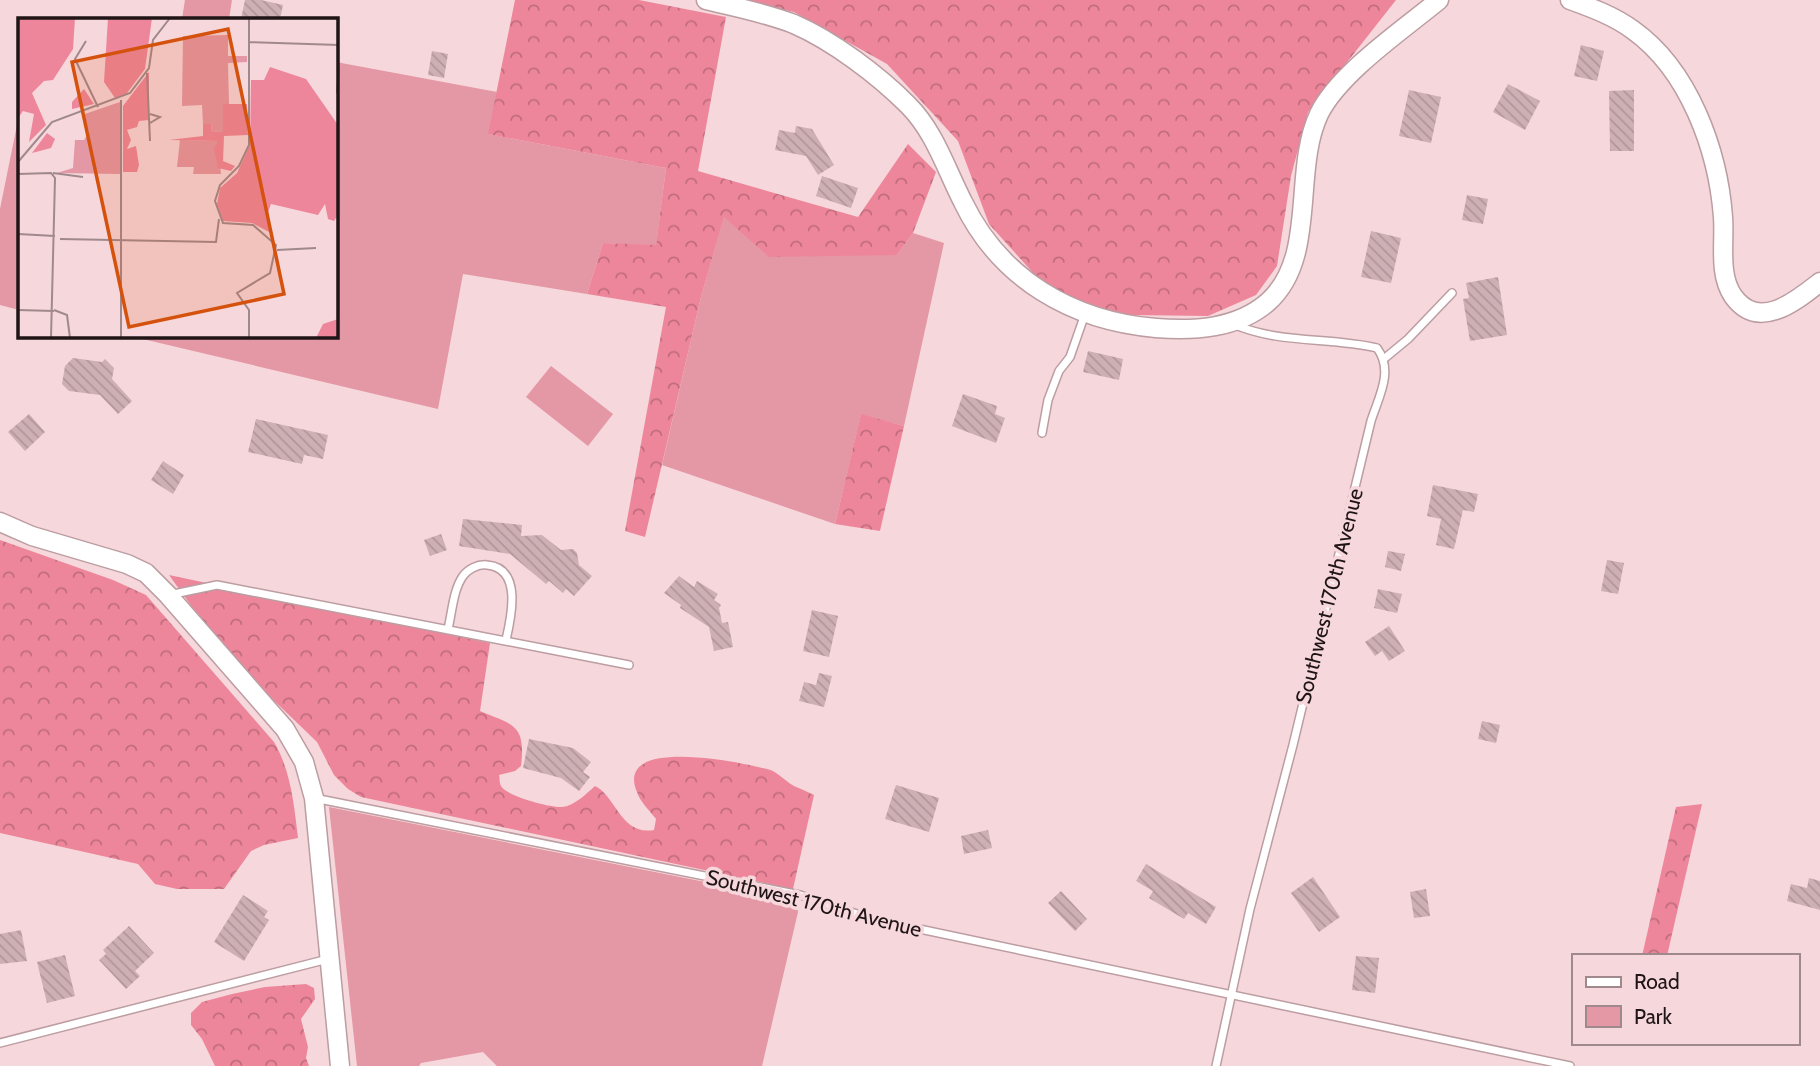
<svg xmlns="http://www.w3.org/2000/svg" width="1820" height="1066" font-family="Cabin,sans-serif">
<style>
.green{fill:#e497a5}
.forest{fill:url(#forest-crowns)}
.building{fill:url(#building-back-hatch)}
.lines{fill:none;stroke-linecap:round;stroke-linejoin:round}
.service-casing{stroke:#bb9da2;stroke-width:10}
.tertiary-casing{stroke:#bb9da2;stroke-width:21}
.service{stroke:#fff;stroke-width:7}
.tertiary{stroke:#fff;stroke-width:18}
.labels{text-anchor:middle;dominant-baseline:central;stroke-width:7;stroke-linejoin:round;paint-order:stroke}
.street-label{font-size:21px;fill:#1f1416;stroke:#f6d7db}
.inset-road{fill:none;stroke:#a0898c;stroke-width:2}
.view{fill:#d4520d;fill-opacity:0.15;stroke:#d4520d;stroke-width:3.5}
.inset-edge{fill:none;stroke:#1f1416;stroke-width:3.5}
</style>
<defs>
<pattern id="forest-crowns" width="20" height="18" patternUnits="userSpaceOnUse" patternTransform="scale(1.75)"><rect width="20" height="18" fill="#ee869b"/><path d="M2 6a3 3 0 1 1 6 0M12 15a3 3 0 1 1 6 0" fill="none" stroke="#c06c7d"/></pattern>
<pattern id="building-back-hatch" width="6" height="6" patternUnits="userSpaceOnUse" patternTransform="scale(1.75)"><rect width="6" height="6" fill="#ceafb4"/><path d="M-1 5l2 2M0 0l6 6M5-1l2 2" fill="none" stroke="#b0969a"/></pattern>
</defs>
<rect width="100%" height="100%" fill="#f6d7db"/>
<g class="green">
<polygon points="185,0 232,0 229,19 182,19"/>
<polygon points="336,62 497,92 489,134 666,168 656,246 603,243 587,294 463,274 438,409 130,336 336,336"/>
<polygon points="19,115 19,310 0,305 0,209"/>
<polygon points="724,216 897,255 913,233 944,243 904,426 861,415 835,524 662,465 701,297"/>
<polygon points="551,366 613,414 588,446 526,397"/>
<polygon points="329,807 796,900 798,912 762,1066 497,1066 483,1052 421,1063 419,1066 357,1066"/>
</g>
<g class="forest">
<polygon points="515,0 639,0 726,17 698,171 858,217 908,144 936,172 913,233 897,255 769,257 724,217 701,297 645,537 625,531 666,307 587,294 603,243 656,245 666,168 488,134"/>
<polygon points="740,0 1396,0 1308,112 1291,176 1277,266 1256,295 1208,316 1131,315 1079,306 1035,275 989,224 958,141 887,64 794,12"/>
<polygon points="861,414 904,426 880,531 835,524"/>
<path d="M 0,540 L 113,580 L 146,595 L 274,742 C 291,771 294,805 298,838 L 264,845 L 251,851 L 224,889 L 177,889 L 155,884 L 138,864 L 0,833 Z"/>
<path d="M 169,575 L 490,643 L 480,711 C 513,725 526,724 521,766 L 515,771 L 499,775 C 500,778 499,782 501,786 C 506,796 551,808 562,807 C 574,806 586,794 595,786 C 616,796 621,836 654,830 L 656,819 C 650,811 640,802 637,792 C 613,735 743,763 767,769 C 777,771 785,781 794,786 C 801,789 808,792 814,795 L 793,889 L 361,797 L 348,789 L 334,775 L 317,742 L 262,689 L 192,607 Z"/>
<polygon points="1702,804 1667,956 1642,956 1676,807"/>
<polygon points="306,984 314,988 315,999 301,1019 308,1047 306,1058 309,1066 215,1066 202,1039 191,1025 191,1013 202,1002 232,994 265,987"/>
</g>
<g class="building">
<polygon points="245,0 261,0 283,5 280,19 241,19"/>
<polygon points="1581,45 1604,51 1597,81 1574,76"/>
<polygon points="432,51 448,54 444,78 428,75"/>
<polygon points="1508,84 1540,101 1525,130 1493,112"/>
<polygon points="1409,90 1441,97 1431,143 1399,136"/>
<polygon points="1634,90 1634,151 1610,151 1609,91"/>
<polygon points="796,126 812,129 834,165 818,175 806,156 775,150 779,130 795,133"/>
<polygon points="822,176 858,188 851,208 816,196"/>
<polygon points="1467,195 1488,199 1483,224 1462,220"/>
<polygon points="1371,231 1401,238 1391,283 1361,277"/>
<polygon points="1498,277 1507,335 1470,341 1463,299 1469,298 1466,283"/>
<polygon points="1088,351 1123,359 1119,380 1083,372"/>
<polygon points="73,358 102,362 105,359 114,368 112,379 132,401 118,414 100,395 69,391 62,384 65,366"/>
<polygon points="963,394 997,406 995,414 1005,418 996,443 952,426"/>
<polygon points="29,414 45,432 25,451 8,432"/>
<polygon points="256,419 328,435 323,459 304,455 302,464 248,452"/>
<polygon points="163,461 184,475 173,494 151,480"/>
<polygon points="1433,485 1478,494 1474,512 1463,510 1454,549 1436,545 1441,519 1427,516"/>
<polygon points="463,519 522,525 521,536 542,535 561,550 573,549 577,553 579,565 592,576 574,596 566,589 563,593 549,581 546,584 510,554 459,546"/>
<polygon points="441,534 447,550 430,556 424,540"/>
<polygon points="1388,551 1405,554 1401,571 1385,567"/>
<polygon points="1607,560 1624,563 1618,594 1601,591"/>
<polygon points="679,576 694,587 697,581 718,594 714,600 721,605 719,608 722,623 728,622 733,647 714,651 709,627 680,608 681,605 664,593"/>
<polygon points="1378,589 1402,594 1397,613 1374,608"/>
<polygon points="812,610 838,616 829,657 803,651"/>
<polygon points="1389,626 1405,651 1389,661 1382,651 1375,656 1365,642"/>
<polygon points="819,673 832,676 824,707 799,701 804,682 816,685"/>
<polygon points="1482,721 1500,725 1496,743 1478,739"/>
<polygon points="529,739 573,748 591,762 583,772 590,777 579,791 561,778 523,768"/>
<polygon points="896,785 939,798 929,832 885,819"/>
<polygon points="988,830 992,848 964,854 961,836"/>
<polygon points="1146,864 1216,907 1206,924 1188,913 1184,919 1149,898 1153,891 1136,881"/>
<polygon points="1313,877 1340,917 1319,932 1291,893"/>
<polygon points="1809,878 1820,881 1820,910 1787,901 1791,884 1807,888"/>
<polygon points="1426,889 1430,916 1414,918 1410,892"/>
<polygon points="1061,891 1087,919 1075,931 1048,903"/>
<polygon points="243,895 268,911 264,917 269,920 244,961 214,942"/>
<polygon points="129,926 154,953 135,971 140,976 126,989 99,960 106,954 103,950"/>
<polygon points="21,930 27,961 0,964 0,934"/>
<polygon points="65,955 75,996 47,1003 37,962"/>
<polygon points="1356,956 1379,958 1375,993 1352,990"/>
</g>
<g class="lines">
<g class="service-casing">
<g id="service">
<polyline points="1385,358 1408,339 1452,293"/>
<polyline points="1042,433 1048,400 1059,371 1070,357 1085,314"/>
<polyline points="169,595 217,585 629,665"/>
<path d="M 448,629 C 452,613 453,590 463,576 C 468,569 478,564 487,565 C 523,568 511,618 506,640"/>
<polyline points="314,798 800,895 872,919 1570,1066"/>
<polyline points="0,1043 328,959"/>
<path d="M 1216,1066 L 1250,909 L 1293,745 L 1371,421 C 1379,396 1394,371 1377,348 C 1329,337 1279,344 1233,324"/>
</g>
</g>
<g class="tertiary-casing">
<g id="tertiary">
<path d="M 706,0 C 735,7 766,13 794,24 C 833,41 878,75 908,105 C 935,132 946,169 963,202 C 1000,279 1072,321 1156,328 C 1194,331 1237,329 1268,302 C 1318,257 1292,171 1319,114 C 1339,73 1404,29 1439,0"/>
<path d="M 1570,0 C 1592,8 1614,16 1633,30 C 1689,70 1718,150 1723,217 C 1725,242 1718,274 1733,296 C 1759,332 1796,301 1820,282"/>
<polyline points="0,522 32,536 127,564 146,573 168,595 285,729 304,762 314,798 340,1066"/>
</g>
</g>
<use href="#service" class="service"/>
<use href="#tertiary" class="tertiary"/>
</g>
<g class="labels">
<g class="street-label">
<text transform="translate(1329 596) rotate(-76)">Southwest 170th Avenue</text>
<text transform="translate(814 903) rotate(14)">Southwest 170th Avenue</text>
</g>
</g>
<g transform="translate(18 18)">
<rect width="320" height="320" fill="#f6d7db"/>
<path d="M 210,17 L 210,38 L 229,38 L 229,44 L 210,45 L 211,86 L 205,87 L 206,113 L 194,114 L 193,106 L 185,106 L 184,87 L 164,88 L 165,18 ZM 102,84 L 102,156 L 39,155 L 55,150 L 57,122 L 66,122 L 71,114 L 64,97 ZM 162,122 L 200,123 L 203,156 L 175,156 L 176,149 L 159,149 Z" fill="#e497a5"/>
<path d="M 0,0 L 57,0 L 55,31 L 35,62 L 26,63 L 14,75 L 28,107 L 11,124 L 16,96 L 5,93 L 0,100 ZM 90,0 L 134,0 L 127,51 L 109,75 L 97,80 L 86,64 ZM 252,49 L 288,61 L 320,107 L 320,197 L 316,203 L 310,201 L 307,186 L 300,197 L 253,186 L 249,197 L 253,215 L 234,205 L 205,203 L 199,186 L 202,170 L 219,155 L 232,127 L 233,62 L 246,62 ZM 131,54 L 131,102 L 121,103 L 119,109 L 109,112 L 113,122 L 109,131 L 118,128 L 121,147 L 119,154 L 105,154 L 105,88 ZM 66,71 L 76,86 L 54,91 L 54,84 ZM 205,86 L 229,86 L 230,117 L 206,118 L 205,143 L 217,148 L 213,153 L 200,150 L 196,131 L 200,123 L 151,122 L 185,118 L 185,106 L 193,106 L 194,114 L 205,113 ZM 29,115 L 37,121 L 33,130 L 14,135 ZM 320,301 L 320,320 L 298,320 L 305,306 Z" fill="#ee869b"/>
<path class="inset-road" d="M 68,23 L 57,41 L 80,89M 231,24 L 321,27M 129,55 L 132,123M 319,75 L 321,49M 132,96 L 142,99 L 132,105M 0,144 L 34,104 L 112,75 L 131,50 L 135,22 L 152,0M 35,155 L 65,159M 0,156 L 33,155 L 37,160 L 33,320M 0,216 L 37,218M 42,221 L 198,224 L 201,201M 259,232 L 298,230M 0,292 L 36,293M 36,292 L 49,297 L 52,320M 103,320 L 103,82M 231,320 L 231,292 L 219,275 L 252,255 L 258,227 L 235,207 L 205,205 L 197,183 L 202,167 L 221,148 L 231,127 L 231,0"/>
<path class="view" d="M 210,11 L 266,276 L 111,309 L 54,44 Z"/>
<rect width="320" height="320" class="inset-edge"/>
</g>
<rect x="1572" y="954" width="228" height="91" fill="#f6d7db" stroke="#a0898c" stroke-width="2"/>
<rect x="1586" y="977" width="35" height="10" fill="#ffffff" stroke="#a0898c" stroke-width="2"/>
<text x="1634" y="989" font-size="21" fill="#1f1416">Road</text>
<rect x="1586" y="1006" width="35" height="21" fill="#e497a5" stroke="#a0898c" stroke-width="2"/>
<text x="1634" y="1024" font-size="21" fill="#1f1416">Park</text>
</svg>
